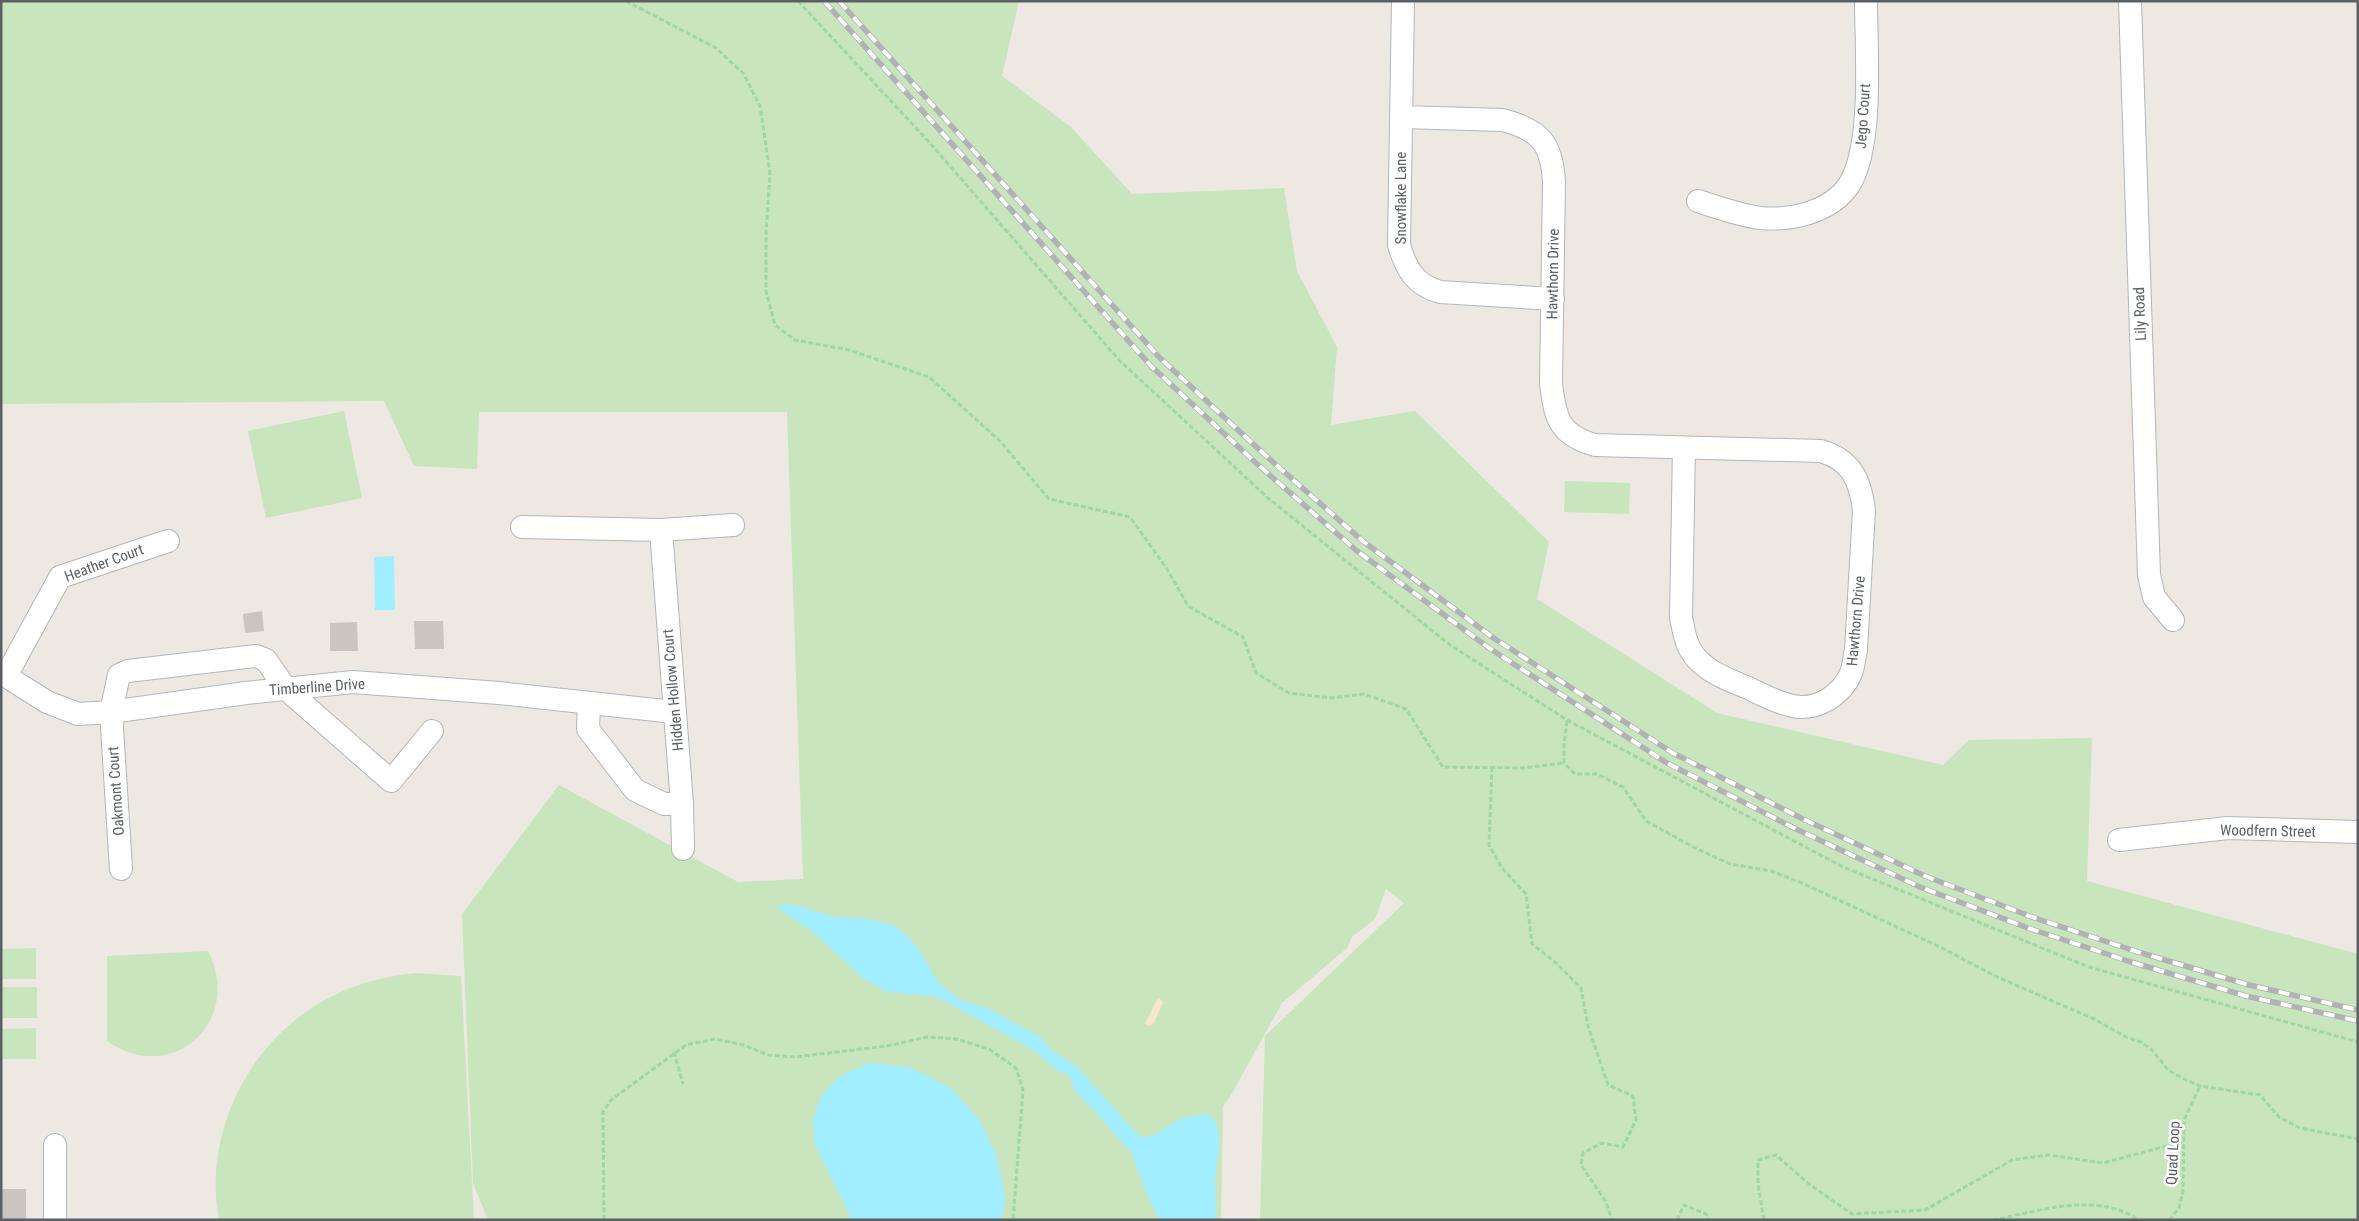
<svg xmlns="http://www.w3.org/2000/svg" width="2359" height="1221" font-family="'Roboto Condensed',sans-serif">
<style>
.green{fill:#c8e5be}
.sand{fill:#fae5d0}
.water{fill:#a0eeff}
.building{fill:#cac5c1}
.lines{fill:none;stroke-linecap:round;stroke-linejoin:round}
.minor-casing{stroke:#b2b6b9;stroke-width:24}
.path{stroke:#a1d7a1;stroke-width:3;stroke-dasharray:5 2.5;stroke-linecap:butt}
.minor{stroke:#fff;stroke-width:22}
.rail-casing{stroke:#b1b2b3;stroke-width:5.5}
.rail{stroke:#fff;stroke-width:4;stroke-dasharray:11;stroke-linecap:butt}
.labels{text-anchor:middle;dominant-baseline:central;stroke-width:5;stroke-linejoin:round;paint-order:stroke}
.street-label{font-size:15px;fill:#5a6063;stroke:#fff}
</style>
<rect width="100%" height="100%" fill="#ede8e2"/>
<g class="green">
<polygon points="1,1 1019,1 1002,76 1071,127 1132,194 1284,188 1297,271 1337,347 1331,425 1415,411 1549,542 1537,599 1717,713 1943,765 1969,740 2092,738 2087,881 2358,954 2358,1220 1260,1220 1265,1036 1404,903 1386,889 1375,919 1352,937 1347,948 1282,1003 1230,1097 1223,1106 1221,1220 488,1220 473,1183 462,914 559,785 738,882 803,879 787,412 479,412 477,469 414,466 384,401 1,404"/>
<polygon points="344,411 362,498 266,518 248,431"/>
<polygon points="1565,481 1630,483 1629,514 1564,512"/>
<polygon points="36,948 36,979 1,979 1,949"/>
<path d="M 208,951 C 244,1021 172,1087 107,1041 L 107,956 Z"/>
<path d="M 416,973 L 461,976 L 474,1220 L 219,1220 C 202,1131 252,1035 333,996 C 360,982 387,976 416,973 Z"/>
<rect x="1" y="987" width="36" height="31"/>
<polygon points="36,1028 36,1059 1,1059 1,1029"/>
</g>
<polygon class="sand" points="1158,998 1163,1002 1154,1023 1149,1026 1145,1024"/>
<g class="water">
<polygon points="394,556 395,610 375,610 374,557"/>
<path d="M 786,904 L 795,905 L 835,917 L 862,918 L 893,925 L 906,935 L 917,947 L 939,983 L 960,1000 L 987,1008 L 1040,1037 L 1052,1051 L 1076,1066 L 1140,1137 C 1158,1137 1162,1129 1177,1121 C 1188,1116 1197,1115 1209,1114 L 1217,1124 L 1219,1143 L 1215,1178 L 1216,1220 L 1159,1220 L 1143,1185 L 1131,1150 L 1127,1148 L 1094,1110 L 1075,1091 L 1069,1074 L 1058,1071 L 1032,1049 L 945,1001 L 934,996 L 887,992 L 863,978 L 813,932 L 779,909 L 779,906 Z"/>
<polygon points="869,1063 909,1067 951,1088 980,1121 997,1157 1005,1198 1002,1220 852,1220 815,1144 813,1121 820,1098 839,1077"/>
</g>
<g class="building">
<polygon points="262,611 264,631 245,633 243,614"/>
<polygon points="414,621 443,621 444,649 415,649"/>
<polygon points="357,622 358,651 330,651 330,623"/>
<rect x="1" y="1189" width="25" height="31"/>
</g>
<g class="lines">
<g class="minor-casing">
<g id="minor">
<path d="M 1403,1 L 1399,245 C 1406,269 1415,285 1440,292 L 1553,299"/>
<polyline points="2130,1 2149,575 2154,597 2173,620"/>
<path d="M 1402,117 L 1503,120 C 1540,130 1552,143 1554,182 L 1551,383 C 1555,418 1559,435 1595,445 L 1821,451 C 1851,460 1860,479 1864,510 L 1856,650 C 1854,657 1854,666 1851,673 C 1842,695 1817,711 1793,706 C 1777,703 1761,694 1746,687 C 1729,680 1710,673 1697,659 C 1686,647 1684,633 1681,617 L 1684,448"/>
<path d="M 1698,201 C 1719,208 1739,215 1760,218 C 1791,221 1831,212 1849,185 C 1874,146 1866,48 1866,1"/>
<polyline points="522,527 661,530 733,525"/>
<polyline points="661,530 682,804 683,849"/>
<polyline points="1,673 47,702 78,714 111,712 246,693 353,682 499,693 674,712"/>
<polyline points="6,676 60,577 168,541"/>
<polyline points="589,704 588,729 635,790 664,804 682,804"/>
<polyline points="2119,840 2228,828 2358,832"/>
<polyline points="121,869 111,712 119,675 128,671 256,656 266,660 286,689 391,781 432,731"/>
<polyline points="55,1220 55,1145"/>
</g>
</g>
<g class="path">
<polyline points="626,1 716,48 743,73 760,106 770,173 766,235 766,291 775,325 795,340 849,350 929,377 1000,441 1049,499 1130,517 1167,569 1188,606 1243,637 1256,673 1289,693 1331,698 1364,694 1406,709 1443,767 1522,768 1564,763"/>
<polyline points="798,1 929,142 1119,360 1268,498 1450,645 1567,720 1843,867 2089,967 2358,1042"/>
<polyline points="1567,721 1564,745 1564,763 1575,774 1597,774 1623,787 1646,821 1695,848 1730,864 1771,871 1802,883 1940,947 1997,977 2094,1019 2126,1037 2141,1042 2152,1050 2168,1070 2182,1078 2200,1086 2260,1095 2279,1117 2300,1128 2358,1139"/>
<polyline points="1492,767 1489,845 1502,868 1526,894 1532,944 1555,962 1581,988 1588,1026 1608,1085 1633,1096 1636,1120 1623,1147 1602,1143 1583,1153 1581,1165 1606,1202 1612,1220"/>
<polyline points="674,1052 683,1084"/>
<polyline points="604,1220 603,1112 611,1100 686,1045 715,1039 744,1045 768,1055 795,1057 887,1046 927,1037 956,1039 989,1049 1016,1068 1023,1090 1013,1220"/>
<polyline points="1677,1220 1684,1205 1706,1214 1709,1220"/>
<polyline points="1764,1220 1758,1184 1758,1160 1776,1155 1809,1184 1852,1214 1925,1210 2012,1160 2049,1155 2103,1163 2182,1142"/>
<path d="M 1993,1220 C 2040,1211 2096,1191 2139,1220"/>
<polyline points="2169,1220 2179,1208 2183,1192 2184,1120 2200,1086"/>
</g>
<use href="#minor" class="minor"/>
<g class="rail-casing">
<g id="rail">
<polyline points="824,1 1151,366 1257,464 1357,551 1489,648 1667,763 1796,829 1920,887 2028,928 2131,962 2246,996 2358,1021"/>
<polyline points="839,1 1159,357 1265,455 1364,542 1495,639 1673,753 1801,818 1925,876 2032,917 2135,951 2249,985 2358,1010"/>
</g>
</g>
<use href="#rail" class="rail"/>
</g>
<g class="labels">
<g class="street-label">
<text transform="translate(1863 116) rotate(-86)">Jego Court</text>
<text transform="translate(1401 198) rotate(-90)">Snowflake Lane</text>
<text transform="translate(1553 274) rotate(-89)">Hawthorn Drive</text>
<text transform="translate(2140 314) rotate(-92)">Lily Road</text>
<text transform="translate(104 563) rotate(-20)">Heather Court</text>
<text transform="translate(1856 621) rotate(-85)">Hawthorn Drive</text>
<text transform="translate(317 687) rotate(-4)">Timberline Drive</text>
<text transform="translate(673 690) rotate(-95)">Hidden Hollow Court</text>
<text transform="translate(116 791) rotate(-94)">Oakmont Court</text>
<text transform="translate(2268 831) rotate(1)">Woodfern Street</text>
<text transform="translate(2173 1153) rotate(-87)">Quad Loop</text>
</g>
</g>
<rect width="2359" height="1221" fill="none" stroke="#5a6063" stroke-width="5"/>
</svg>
